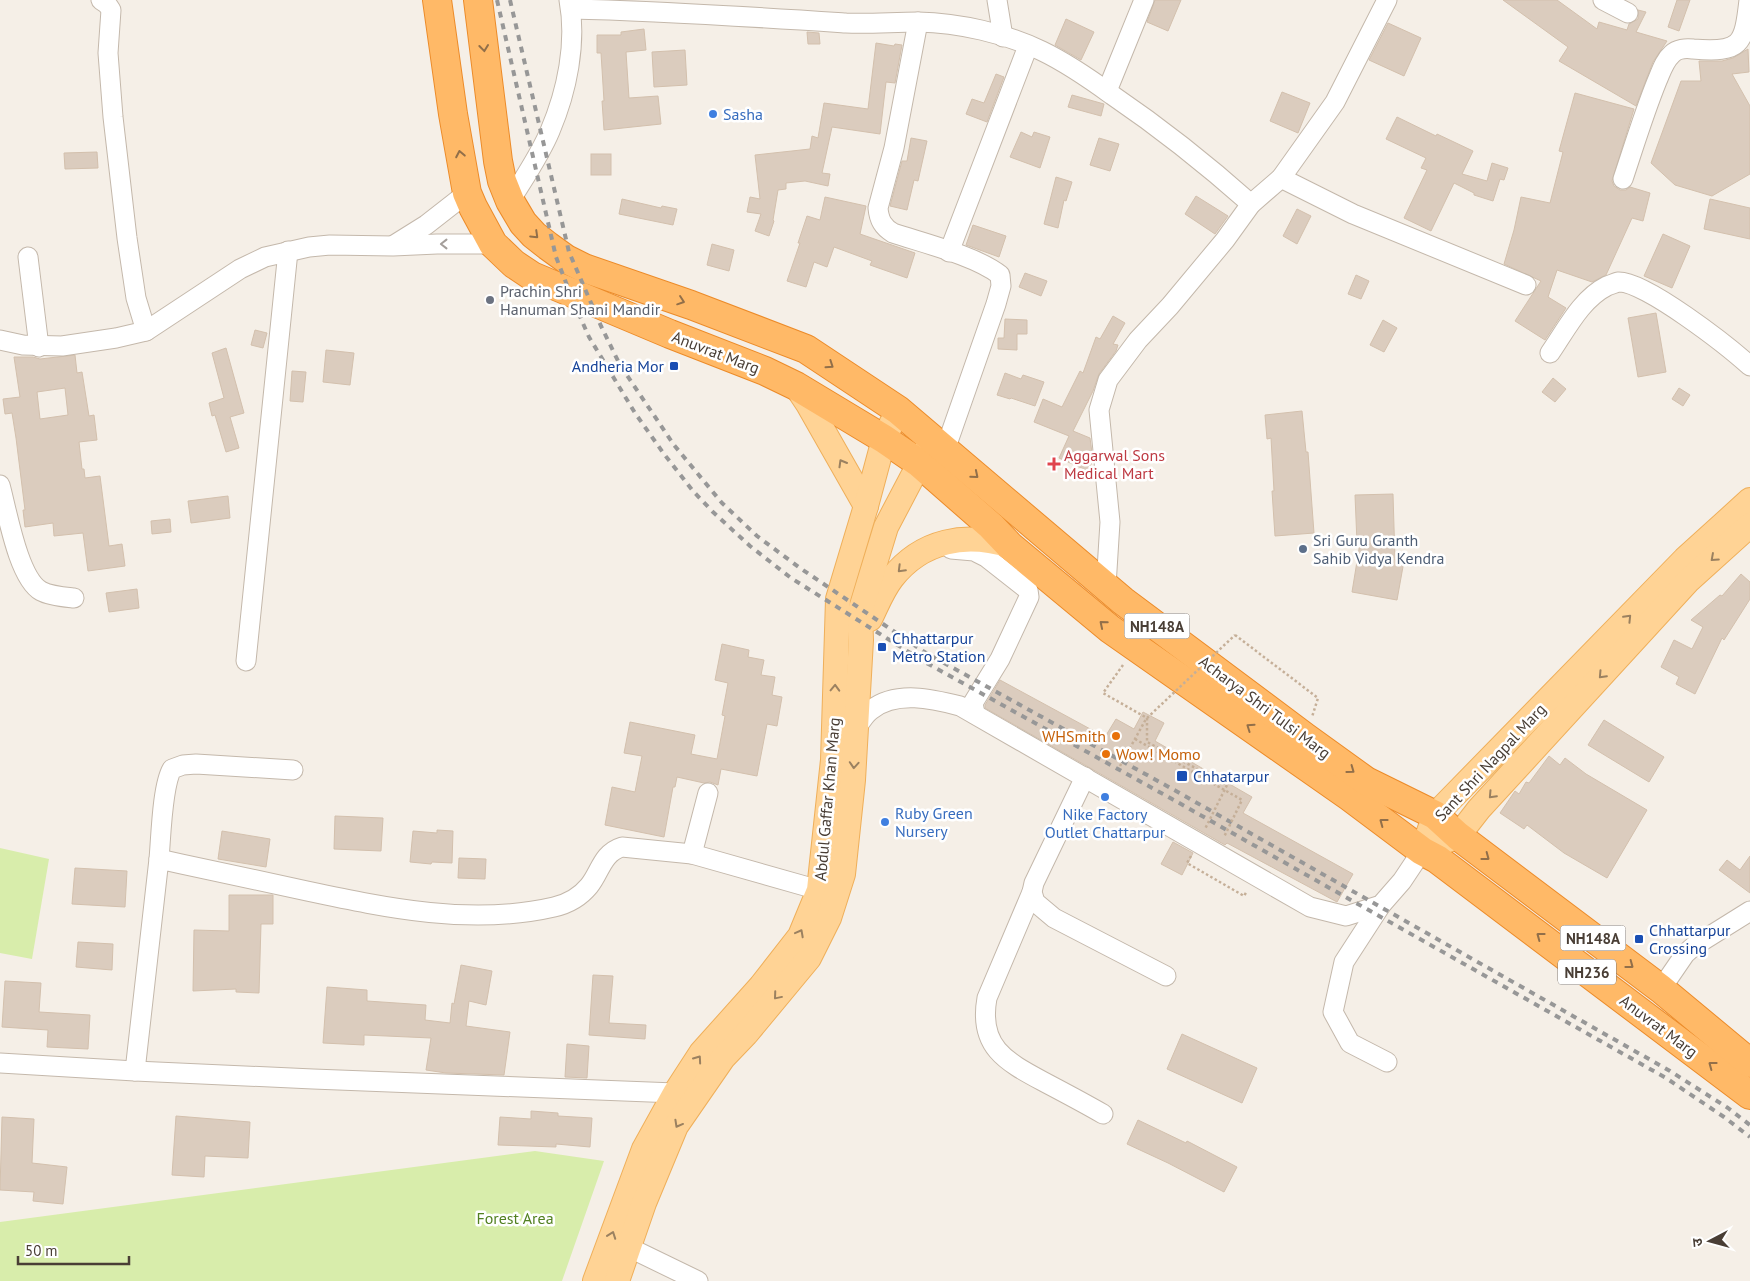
<svg xmlns="http://www.w3.org/2000/svg" width="1750" height="1281" font-family="'PT Sans','Noto Sans Devanagari',sans-serif">
<style>
.green{fill:#d8edab}
.building{fill:#dbccbe;stroke:#d3c0ad;fill-rule:evenodd}
.lines{fill:none;stroke-linecap:round;stroke-linejoin:round}
.minor-casing{stroke:#c4b8ab;stroke-width:21}
.major-casing{stroke:#efaf5a;stroke-width:26}
.highway-casing{stroke:#ec8b29;stroke-width:30}
.path{stroke:#c5af98;stroke-width:2.5;stroke-dasharray:2.5 2.5;stroke-linecap:butt}
.minor{stroke:#fff;stroke-width:19}
.major{stroke:#ffd395;stroke-width:24}
.highway{stroke:#ffb967;stroke-width:28}
.rail{stroke:#979797;stroke-width:4;stroke-dasharray:6 6;stroke-linecap:butt}
.path-bridge{stroke:#c5af98;stroke-width:2.5;stroke-dasharray:2.5 2.5;stroke-linecap:butt}
.oneway{stroke:#926f49}
.oneway2{stroke:#a49e9a}
.oneway3{stroke:#9b8160}
.shop-dot{fill:#3f7fe0;stroke:#fff;stroke-width:2}
.worship-dot{fill:#6b7280;stroke:#fff;stroke-width:2}
.transit-dot{fill:#1a4fb4;stroke:#fff;stroke-width:2}
.health-dot{fill:#e0444e;stroke:#fff;stroke-width:2}
.service-dot{fill:#5c6f8a;stroke:#fff;stroke-width:2}
.food-dot{fill:#e8710a;stroke:#fff;stroke-width:2}
.labels{text-anchor:middle;dominant-baseline:central;stroke-width:5;stroke-linejoin:round;paint-order:stroke}
.shield{fill:#fff;stroke:#807872;stroke-width:1}
.shield-label{font-size:15px;font-weight:bold;fill:#493e35}
.shop-label{font-size:16px;fill:#366cbe;stroke:#fff;text-anchor:start}
.worship-label{font-size:16px;fill:#5b616d;stroke:#fff;text-anchor:start}
.street-label{font-size:16px;fill:#493e35;stroke:#fff}
.transit-label{font-size:16px;fill:#164399;stroke:#fff;text-anchor:start}
.health-label{font-size:16px;fill:#be3a42;stroke:#fff;text-anchor:start}
.service-label{font-size:16px;fill:#4e5e75;stroke:#fff;text-anchor:start}
.food-label{font-size:16px;fill:#c56008;stroke:#fff;text-anchor:end}
.park-label{font-size:16px;fill:#528022;stroke:#fff}
</style>
<rect width="100%" height="100%" fill="#f5efe7"/>
<g class="green">
<polygon points="0,848 49,859 32,959 0,953"/>
<polygon points="535,1151 604,1161 562,1281 0,1281 0,1222"/>
</g>
<g class="building">
<polygon points="1155,0 1181,0 1168,31 1147,22"/>
<polygon points="1503,0 1557,0 1597,29 1599,22 1627,30 1629,24 1638,19 1638,10 1646,12 1636,32 1667,41 1653,62 1636,106 1559,61 1568,47"/>
<polygon points="1677,0 1690,0 1679,31 1668,27"/>
<polygon points="1066,19 1094,32 1081,60 1055,45"/>
<polygon points="1388,23 1421,38 1404,76 1369,60"/>
<polygon points="644,29 646,50 626,52 629,98 658,96 661,124 604,130 602,101 604,101 601,53 597,53 597,35 621,35 621,32"/>
<polygon points="807,32 819,33 820,44 808,44"/>
<polygon points="876,43 894,46 895,44 902,45 895,83 886,82 880,134 832,127 822,173 830,174 828,186 805,181 786,183 786,189 778,190 773,220 774,221 769,236 755,231 761,214 747,212 750,197 760,199 755,155 810,149 812,136 818,138 824,103 868,109"/>
<polygon points="1748,49 1749,72 1732,74 1750,106 1750,174 1712,196 1675,185 1651,163 1681,81 1701,81 1699,61 1722,61 1733,58"/>
<polygon points="685,50 687,85 654,87 652,52"/>
<polygon points="996,74 1004,77 987,122 966,114 972,99 984,103"/>
<polygon points="1282,92 1310,103 1298,133 1270,121"/>
<polygon points="1575,93 1634,109 1612,181 1614,186 1620,190 1626,190 1630,187 1650,193 1643,221 1632,218 1606,275 1592,282 1557,270 1548,297 1566,308 1545,340 1515,321 1541,281 1504,264 1514,230 1521,197 1550,203 1563,152 1559,151"/>
<polygon points="1072,95 1104,104 1101,116 1068,107"/>
<polygon points="1397,117 1436,136 1437,134 1473,151 1462,174 1487,181 1492,163 1508,168 1504,180 1500,179 1493,201 1474,195 1474,193 1454,183 1431,231 1404,218 1427,170 1421,168 1426,158 1386,139"/>
<polygon points="1021,132 1032,137 1034,132 1050,137 1040,168 1010,157"/>
<polygon points="911,138 927,141 918,181 914,180 907,210 890,206 902,161 907,161"/>
<polygon points="1099,138 1119,144 1110,171 1090,165"/>
<polygon points="97,152 98,168 65,169 64,153"/>
<rect x="591" y="154" width="20" height="21"/>
<polygon points="1056,177 1072,182 1066,201 1064,200 1058,228 1044,224"/>
<polygon points="1196,196 1228,216 1215,234 1185,214"/>
<polygon points="825,197 866,206 860,234 915,253 907,278 870,265 872,261 834,247 827,267 814,262 806,287 787,281 800,243 798,243 807,216 820,220"/>
<polygon points="622,199 661,208 662,206 677,209 673,225 619,214"/>
<polygon points="1710,199 1750,208 1750,239 1704,229"/>
<polygon points="1297,209 1311,216 1297,244 1283,236"/>
<polygon points="973,225 1006,236 999,257 966,245"/>
<polygon points="1663,234 1690,246 1672,288 1644,276"/>
<polygon points="712,244 734,250 729,271 707,265"/>
<polygon points="1025,273 1047,281 1041,296 1019,287"/>
<polygon points="1356,275 1369,281 1361,299 1348,294"/>
<polygon points="1656,313 1666,372 1638,377 1628,318"/>
<polygon points="1113,316 1125,323 1113,344 1118,345 1116,351 1099,374 1093,391 1073,431 1090,438 1093,460 1088,471 1059,458 1069,436 1034,422 1043,399 1062,407 1080,371 1083,373 1096,337 1100,339"/>
<polygon points="1005,319 1027,320 1027,334 1017,334 1017,350 998,349 998,338 1004,338"/>
<polygon points="1383,320 1397,328 1384,352 1370,345"/>
<polygon points="255,330 267,333 263,348 251,345"/>
<polygon points="226,348 244,413 230,417 239,448 226,452 215,415 212,416 209,403 224,398 212,353"/>
<polygon points="326,350 354,353 350,385 323,382"/>
<path d="M 75,355 L 77,373 L 82,372 L 89,416 L 94,415 L 97,440 L 79,442 L 82,469 L 84,469 L 85,478 L 100,476 L 109,546 L 122,544 L 125,566 L 88,571 L 83,533 L 54,536 L 53,523 L 25,527 L 23,510 L 25,510 L 16,438 L 12,413 L 5,414 L 3,399 L 20,397 L 14,357 L 33,357 L 40,359 ZM 65,388 L 68,415 L 40,419 L 37,392 Z"/>
<polygon points="292,371 306,372 303,402 290,401"/>
<polygon points="1005,373 1021,379 1023,375 1044,382 1035,406 1011,398 1010,399 997,395"/>
<polygon points="1553,378 1566,389 1555,402 1542,392"/>
<polygon points="1679,388 1690,395 1683,406 1672,399"/>
<polygon points="1302,411 1306,452 1308,452 1314,533 1275,536 1272,491 1274,491 1271,438 1267,439 1265,415"/>
<polygon points="1393,494 1395,560 1404,561 1397,600 1352,592 1360,543 1357,543 1355,495"/>
<polygon points="228,496 230,518 191,523 188,501"/>
<polygon points="170,519 171,532 152,534 151,521"/>
<polygon points="1741,574 1750,582 1750,599 1724,640 1722,638 1695,694 1676,684 1679,677 1661,667 1674,640 1692,649 1703,627 1691,620 1720,595 1722,596"/>
<polygon points="137,589 139,608 109,612 106,593"/>
<polygon points="722,644 749,650 748,657 764,660 761,675 775,677 772,695 782,697 777,726 767,724 757,776 721,769 718,785 710,782 704,783 677,777 675,787 673,787 664,837 605,825 612,787 635,792 642,756 624,753 630,722 695,735 691,754 717,759 725,716 722,715 728,683 715,680"/>
<polygon points="1000,680 1105,737 1116,719 1134,729 1143,712 1164,723 1155,741 1252,797 1243,813 1353,874 1337,902 1227,843 1225,845 985,708 985,705"/>
<polygon points="1604,720 1664,757 1649,782 1588,745"/>
<polygon points="1549,756 1560,765 1565,758 1586,774 1647,810 1607,878 1564,853 1527,825 1524,829 1500,813 1515,791 1519,794 1526,782 1529,783"/>
<polygon points="335,816 383,818 381,851 334,849"/>
<polygon points="437,830 453,831 452,863 432,862 431,864 410,862 413,831 437,833"/>
<polygon points="222,831 270,839 266,867 218,859"/>
<polygon points="1173,842 1193,853 1182,875 1161,864"/>
<polygon points="1750,856 1750,893 1719,870 1727,860 1740,870"/>
<polygon points="459,858 486,859 485,879 458,878"/>
<polygon points="75,868 127,871 125,907 72,904"/>
<polygon points="229,895 273,895 273,924 261,924 259,993 236,992 236,989 193,991 194,930 229,931"/>
<polygon points="78,942 113,944 112,970 76,967"/>
<polygon points="461,965 492,971 486,1005 469,1001 466,1026 510,1032 504,1075 446,1073 426,1070 431,1038 364,1035 364,1045 323,1043 327,987 367,990 367,1001 426,1005 425,1020 450,1023 452,1003 454,1004"/>
<polygon points="593,975 613,976 609,1023 646,1025 645,1039 589,1035"/>
<polygon points="5,981 41,983 39,1012 90,1015 88,1049 47,1047 48,1030 2,1027"/>
<polygon points="1182,1034 1257,1068 1242,1103 1167,1069"/>
<polygon points="567,1044 589,1046 587,1078 565,1077"/>
<polygon points="531,1111 558,1113 558,1116 592,1118 590,1147 556,1144 556,1147 498,1145 500,1117 531,1119"/>
<polygon points="176,1116 250,1122 248,1158 205,1156 204,1177 172,1175"/>
<polygon points="2,1117 34,1119 32,1163 67,1167 63,1204 33,1201 34,1192 0,1190"/>
<polygon points="1138,1120 1186,1143 1187,1141 1237,1167 1224,1192 1168,1163 1127,1144"/>
</g>
<g class="lines">
<g class="minor-casing">
<g id="minor">
<polyline points="101,0 107,4 111,10 108,53 113,117 127,238 136,298 146,331"/>
<polyline points="997,0 1003,37"/>
<polyline points="1603,0 1628,13"/>
<path d="M 571,9 C 663,11 754,17 846,23 C 870,24 894,22 918,22 C 959,23 1005,33 1042,51 C 1067,63 1090,79 1112,95 C 1162,129 1206,164 1251,204"/>
<path d="M 918,22 L 894,148 L 878,208 C 879,220 883,227 893,233 C 923,243 976,256 1000,275 L 1001,286 L 996,304 L 945,450"/>
<polyline points="1107,91 1144,0"/>
<polyline points="1281,178 1353,214 1526,285"/>
<path d="M 1623,179 C 1634,146 1644,113 1657,81 C 1661,72 1664,61 1672,54 C 1677,49 1686,48 1693,49 C 1741,53 1744,45 1749,0"/>
<path d="M 510,201 C 524,178 540,155 550,131 C 567,91 577,43 569,0"/>
<polyline points="394,245 426,225 467,193"/>
<polyline points="949,252 1028,46"/>
<polyline points="28,257 39,347"/>
<polyline points="0,340 23,345 62,346 116,338 146,331 240,269 265,257 309,247 330,245 393,246 437,244 493,244"/>
<path d="M 1550,353 C 1566,330 1581,299 1607,286 C 1610,285 1615,283 1618,282 C 1644,280 1729,347 1750,366"/>
<path d="M 0,485 C 7,510 18,578 41,591 C 50,596 64,597 74,598"/>
<polyline points="951,549 974,551 986,557 1028,590 1029,597 1000,659 973,703 975,714"/>
<polyline points="1106,586 1110,522 1099,410 1108,380 1138,340 1170,306 1225,240 1251,204 1281,178 1335,102 1387,0"/>
<polyline points="246,661 288,251"/>
<path d="M 856,728 C 861,722 865,714 871,710 C 896,690 933,699 960,706 L 1310,907 L 1346,916 L 1381,905 L 1402,881 L 1422,851"/>
<polyline points="1085,777 1034,883 1032,892 1035,902 1054,918 1166,976"/>
<polyline points="692,854 708,793"/>
<path d="M 159,859 C 161,838 162,786 172,769 L 183,765 L 196,764 L 293,770"/>
<path d="M 1032,892 L 987,998 C 978,1048 1007,1062 1046,1083 C 1065,1093 1084,1103 1103,1114"/>
<polyline points="1381,905 1344,962 1333,1012 1350,1043 1387,1062"/>
<polyline points="1661,989 1685,954 1694,946 1750,911"/>
<polyline points="0,1063 135,1071 313,1079 675,1093"/>
<path d="M 135,1071 L 159,859 C 208,870 257,880 307,891 C 387,908 472,926 554,907 C 567,904 580,897 589,886 C 600,873 602,853 622,847 L 692,854 L 819,890"/>
<polyline points="628,1247 698,1281"/>
</g>
</g>
<g class="major-casing">
<g id="major">
<polyline points="796,386 808,404 866,506"/>
<path d="M 870,619 C 877,605 882,591 892,578 C 922,540 966,532 1010,546"/>
<polyline points="1422,851 1435,815 1685,559 1750,500"/>
<polyline points="1422,851 1458,836 1479,809 1689,580 1750,525"/>
<polyline points="595,1281 644,1149 675,1093 701,1053 761,986 800,936 819,890 833,760 838,599 866,506 884,439 898,410"/>
<polyline points="617,1281 644,1203 676,1126 723,1058 746,1034 809,958 829,918 843,874 853,780 861,640 860,612 886,527 928,447"/>
</g>
</g>
<g class="highway-casing">
<g id="highway">
<polyline points="437,0 453,114 467,193 473,207 493,244 514,264 532,276 670,334 765,371 796,386 884,439 919,463 991,526 1010,546 1110,629 1350,797 1422,851 1437,859 1750,1095"/>
<polyline points="478,0 498,161 502,181 510,201 523,223 534,235 548,246 566,259 584,268 691,305 806,349 898,410 1123,601 1305,737 1366,781 1435,815 1458,836 1661,989 1750,1063"/>
</g>
</g>
<g class="path">
<polyline points="1235,635 1318,698 1312,717"/>
<polyline points="1123,665 1103,693 1147,718"/>
<polyline points="1147,718 1147,742 1227,785 1205,829"/>
<polyline points="1120,766 1146,719"/>
<polyline points="1191,856 1187,863 1244,896 1247,891"/>
</g>
<use href="#minor" class="minor"/>
<use href="#major" class="major"/>
<use href="#highway" class="highway"/>
<g class="rail">
<polyline points="497,0 556,257 574,303 589,337 635,413 664,454 693,491 713,512 750,546 791,578 923,661 1172,799 1666,1078 1724,1117 1750,1137"/>
<polyline points="510,0 569,252 601,326 620,365 674,445 722,503 757,536 800,568 926,653 1176,791 1670,1071 1728,1108 1750,1125"/>
</g>
<g class="path-bridge">
<polyline points="1147,718 1235,635"/>
<polyline points="1135,739 1242,800 1224,837"/>
</g>
</g>
<defs><path id="oneway-chevron" d="M-2-3.5L2.5 0L-2 3.5" fill="none" stroke-width="1.6" stroke-linecap="round" stroke-linejoin="round" transform="scale(1.25)"/></defs>
<g class="oneway">
<use href="#oneway-chevron" transform="translate(484 48) rotate(83)"/>
<use href="#oneway-chevron" transform="translate(460 154) rotate(-101)"/>
<use href="#oneway-chevron" transform="translate(535 235) rotate(44)"/>
<use href="#oneway-chevron" transform="translate(681 301) rotate(19)"/>
<use href="#oneway-chevron" transform="translate(830 365) rotate(34)"/>
<use href="#oneway-chevron" transform="translate(975 475) rotate(40)"/>
<use href="#oneway-chevron" transform="translate(1103 624) rotate(-140)"/>
<use href="#oneway-chevron" transform="translate(1250 727) rotate(-145)"/>
<use href="#oneway-chevron" transform="translate(1351 770) rotate(36)"/>
<use href="#oneway-chevron" transform="translate(1383 822) rotate(-143)"/>
<use href="#oneway-chevron" transform="translate(1486 857) rotate(37)"/>
<use href="#oneway-chevron" transform="translate(1540 936) rotate(-143)"/>
<use href="#oneway-chevron" transform="translate(1630 965) rotate(37)"/>
<use href="#oneway-chevron" transform="translate(1712 1065) rotate(-143)"/>
</g>
<use class="oneway2" href="#oneway-chevron" transform="translate(444 244) rotate(180)"/>
<g class="oneway3">
<use href="#oneway-chevron" transform="translate(842 463) rotate(-120)"/>
<use href="#oneway-chevron" transform="translate(1714 558) rotate(138)"/>
<use href="#oneway-chevron" transform="translate(901 569) rotate(135)"/>
<use href="#oneway-chevron" transform="translate(1628 618) rotate(-46)"/>
<use href="#oneway-chevron" transform="translate(1602 675) rotate(133)"/>
<use href="#oneway-chevron" transform="translate(835 688) rotate(-88)"/>
<use href="#oneway-chevron" transform="translate(854 765) rotate(94)"/>
<use href="#oneway-chevron" transform="translate(1492 795) rotate(133)"/>
<use href="#oneway-chevron" transform="translate(800 933) rotate(-62)"/>
<use href="#oneway-chevron" transform="translate(777 996) rotate(130)"/>
<use href="#oneway-chevron" transform="translate(698 1059) rotate(-55)"/>
<use href="#oneway-chevron" transform="translate(678 1124) rotate(119)"/>
<use href="#oneway-chevron" transform="translate(612 1235) rotate(-70)"/>
</g>
<g class="shop-dot">
<circle cx="713" cy="114" r="5"/>
<circle cx="1105" cy="797" r="5"/>
<circle cx="885" cy="822" r="5"/>
</g>
<circle class="worship-dot" cx="490" cy="300" r="5"/>
<g class="transit-dot">
<rect x="669" y="361" width="10" height="10" rx="2.5"/>
<rect x="877" y="642" width="10" height="10" rx="2.5"/>
<rect x="1176" y="770" width="12" height="12" rx="2.5"/>
<rect x="1634" y="934" width="10" height="10" rx="2.5"/>
</g>
<path class="health-dot" d="M1051.5 456.5h5v5h5v5h-5v5h-5v-5h-5v-5h5z"/>
<circle class="service-dot" cx="1303" cy="549" r="5"/>
<g class="food-dot">
<circle cx="1116" cy="736" r="5"/>
<circle cx="1106" cy="754" r="5"/>
</g>
<g class="labels">
<g class="shield">
<rect x="1124.5" y="613.5" width="65" height="25" rx="4"/>
<rect x="1560.5" y="925.5" width="65" height="25" rx="4"/>
<rect x="1558" y="959.5" width="58" height="25" rx="4"/>
</g>
<g class="shield-label">
<text x="1157" y="626">NH148A</text>
<text x="1593" y="938">NH148A</text>
<text x="1587" y="972">NH236</text>
</g>
<g class="shop-label">
<text x="723" y="114">Sasha</text>
<text x="895" y="813">Ruby Green<tspan x="895" dy="18">Nursery</tspan></text>
<text x="1105" y="814" text-anchor="middle">Nike Factory<tspan x="1105" dy="18">Outlet Chattarpur</tspan></text>
</g>
<g class="worship-label">
<text x="500" y="291">Prachin Shri<tspan x="500" dy="18">Hanuman Shani Mandir</tspan></text>
</g>
<g class="street-label">
<text transform="translate(716 352) rotate(21)">Anuvrat Marg</text>
<text transform="translate(1265 707) rotate(37)">Acharya Shri Tulsi Marg</text>
<text transform="translate(1490 762) rotate(-47)">Sant Shri Nagpal Marg</text>
<text transform="translate(827 799) rotate(-85)">Abdul Gaffar Khan Marg</text>
<text transform="translate(1659 1026) rotate(37)">Anuvrat Marg</text>
</g>
<g class="transit-label">
<text x="664" y="366" text-anchor="end">Andheria Mor</text>
<text x="892" y="638">Chhattarpur<tspan x="892" dy="18">Metro Station</tspan></text>
<text x="1193" y="776">Chhatarpur</text>
<text x="1649" y="930">Chhattarpur<tspan x="1649" dy="18">Crossing</tspan></text>
</g>
<g class="health-label">
<text x="1064" y="455">Aggarwal Sons<tspan x="1064" dy="18">Medical Mart</tspan></text>
</g>
<g class="service-label">
<text x="1313" y="540">Sri Guru Granth<tspan x="1313" dy="18">Sahib Vidya Kendra</tspan></text>
</g>
<g class="food-label">
<text x="1106" y="736">WHSmith</text>
<text x="1116" y="754" text-anchor="start">Wow! Momo</text>
</g>
<g class="park-label">
<text x="515" y="1218">Forest Area</text>
</g>
</g>
<g transform="translate(1710 1241) rotate(264)" stroke="#ffffff" stroke-width="4" paint-order="stroke">
<path d="M0-4L9 19L0 12L-9 19Z" fill="#493e35"/>
<text y="-8" font-size="14" font-weight="bold" text-anchor="middle" fill="#493e35">उ</text>
</g>
<path d="M18 1256v8h111v-8" fill="none" stroke="#493e35" stroke-width="2.5"/>
<text x="25" y="1256" font-size="15" fill="#493e35" stroke="#ffffff" stroke-width="4" paint-order="stroke">50 m</text>
</svg>
